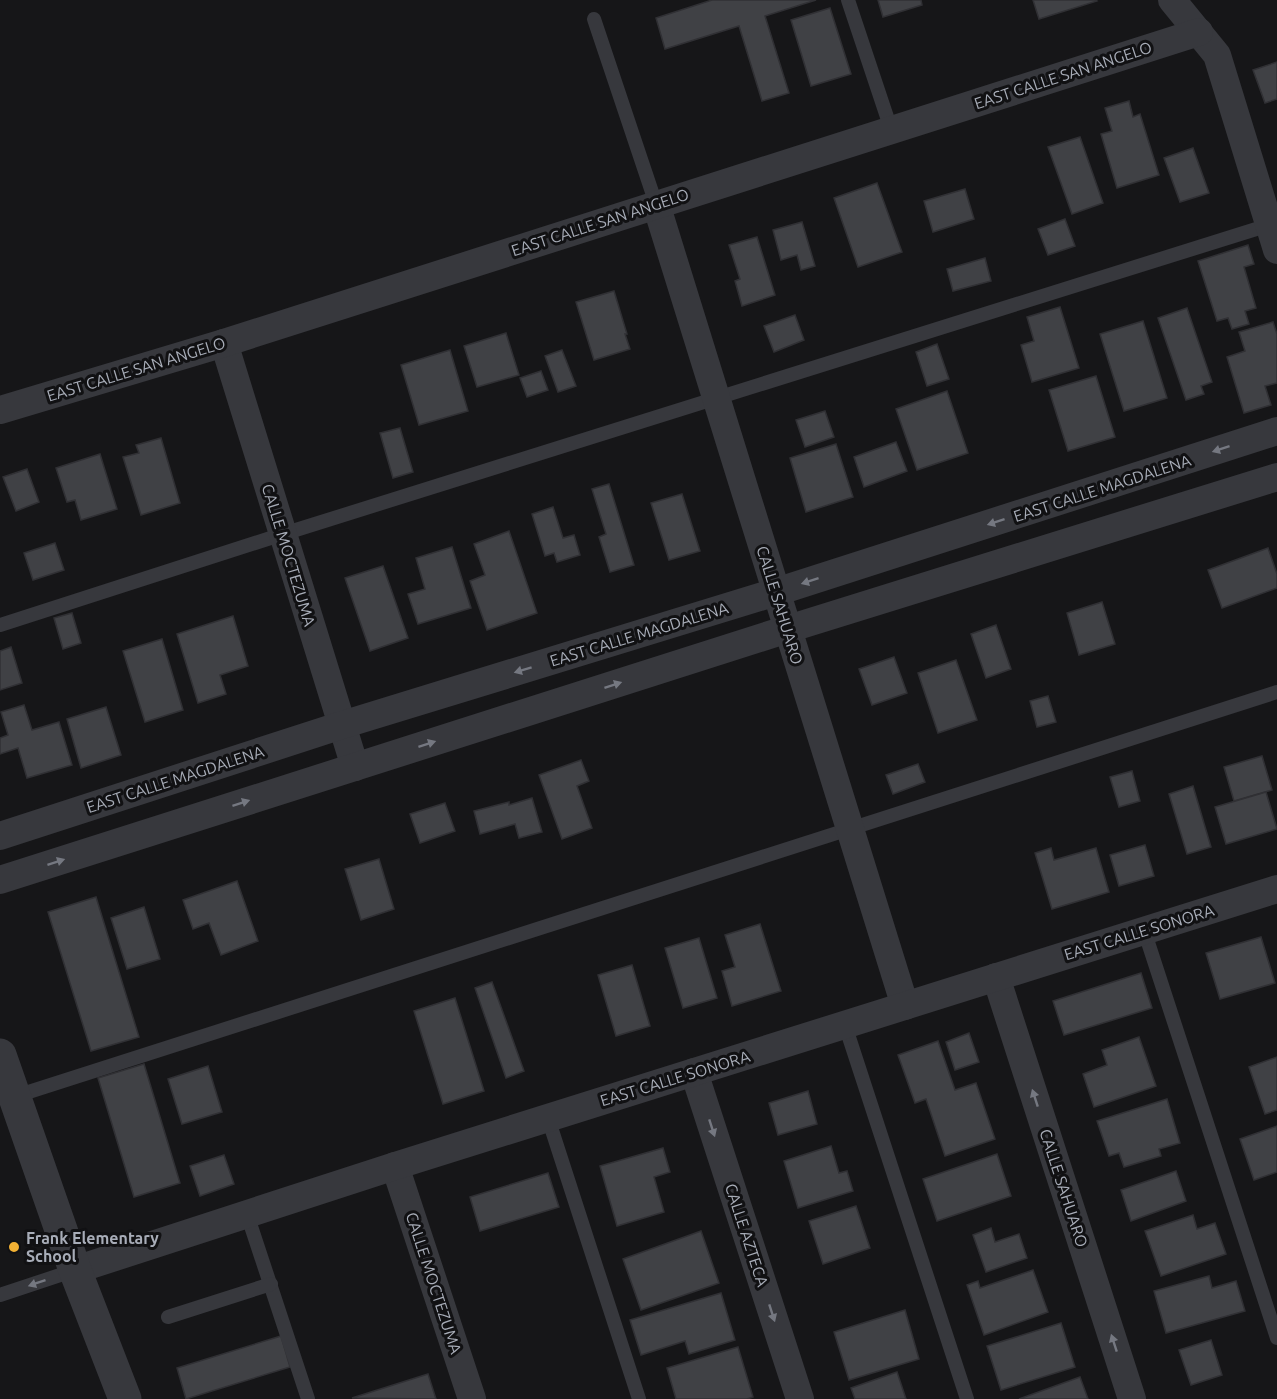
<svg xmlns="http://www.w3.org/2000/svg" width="1277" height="1399" font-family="Ubuntu,sans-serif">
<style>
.building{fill:#404145;stroke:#303034;stroke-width:1.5}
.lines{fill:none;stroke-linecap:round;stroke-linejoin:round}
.service{stroke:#37383d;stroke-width:14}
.minor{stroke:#37383d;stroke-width:28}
.tertiary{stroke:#37383d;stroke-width:33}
.oneway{fill:#757881}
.poi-dot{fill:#f2b134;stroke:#111113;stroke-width:2}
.labels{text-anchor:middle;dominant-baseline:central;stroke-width:6;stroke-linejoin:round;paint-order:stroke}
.street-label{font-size:16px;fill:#a8adb8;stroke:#111113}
.poi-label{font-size:16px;font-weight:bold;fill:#a8adb8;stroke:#111113;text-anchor:start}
</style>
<rect width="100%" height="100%" fill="#161618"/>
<g class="building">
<polygon points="816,0 765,16 789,93 762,101 739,26 665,49 656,18 712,0"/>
<polygon points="878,0 921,0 922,5 883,17"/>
<polygon points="1033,0 1096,0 1097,1 1039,19"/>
<polygon points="830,8 851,74 811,86 791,20"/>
<polygon points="1277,62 1277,99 1265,103 1253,70"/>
<polygon points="1129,101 1133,117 1140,114 1159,175 1117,188 1101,134 1112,131 1105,108"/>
<polygon points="1080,137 1103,203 1072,214 1048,147"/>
<polygon points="1193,148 1209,193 1180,202 1164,158"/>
<polygon points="877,183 902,252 858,267 834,198"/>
<polygon points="965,189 974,219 933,232 924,201"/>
<polygon points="1065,219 1075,246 1048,255 1038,229"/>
<polygon points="802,222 815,266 801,270 797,255 781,260 773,230"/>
<polygon points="757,237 775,295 742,306 735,281 740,279 729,245"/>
<polygon points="1248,245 1254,264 1244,267 1256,308 1245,311 1249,324 1232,329 1228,318 1217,321 1198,261"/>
<polygon points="985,258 991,281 953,291 947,269"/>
<polygon points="614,291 627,334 625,334 630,349 594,360 576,302"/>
<polygon points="1060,307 1079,368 1032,382 1021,345 1034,341 1027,317"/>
<polygon points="1187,308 1212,382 1201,386 1204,394 1186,400 1158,318"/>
<polygon points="795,315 804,340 774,352 764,326"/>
<polygon points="1143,321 1167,398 1124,411 1100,334"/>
<polygon points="1273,322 1277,334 1277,383 1265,386 1271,405 1244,413 1227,357 1245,351 1239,332"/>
<polygon points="506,333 519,375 477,387 464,346"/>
<polygon points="937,344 949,379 927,386 916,352"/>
<polygon points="450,350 468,411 419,425 401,365"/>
<polygon points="562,350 576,386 558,392 545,356"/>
<polygon points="541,371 548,390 527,397 520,378"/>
<polygon points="1096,376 1115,437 1068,451 1049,390"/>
<polygon points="947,391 968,453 917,470 896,409"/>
<polygon points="825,411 834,437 805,447 796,420"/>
<polygon points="400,428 413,472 393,478 380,433"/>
<polygon points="161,438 180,503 141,515 123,457 139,453 136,445"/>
<polygon points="896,442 907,471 864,487 854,457"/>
<polygon points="836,444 853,497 806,512 790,458"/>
<polygon points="100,454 117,509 81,520 75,500 67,502 56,468"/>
<polygon points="27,469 39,502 16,511 3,477"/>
<polygon points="609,484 634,565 610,572 599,537 606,534 592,489"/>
<polygon points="682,494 700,551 669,560 651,503"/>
<polygon points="553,507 563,538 574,535 580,555 557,562 554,553 545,556 532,514"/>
<polygon points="509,531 537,613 487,630 470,581 485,575 474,544"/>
<polygon points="55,543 64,570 33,580 24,553"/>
<polygon points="452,547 471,608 418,624 408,594 425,589 416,558"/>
<polygon points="1268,548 1277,574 1277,588 1222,608 1208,570"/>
<polygon points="383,566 408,638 370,651 345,578"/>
<polygon points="1102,602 1115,644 1079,655 1067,613"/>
<polygon points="72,613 81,643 63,649 54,618"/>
<polygon points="233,616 248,666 220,675 226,694 198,703 177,634"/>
<polygon points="996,625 1011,669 986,678 971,634"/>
<polygon points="162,639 183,710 145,722 123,651"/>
<polygon points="11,647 22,683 0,690 0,651"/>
<polygon points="894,657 907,693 872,705 859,669"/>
<polygon points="956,660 977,720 938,733 918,673"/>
<polygon points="1048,696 1056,722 1037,727 1030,701"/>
<polygon points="24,705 32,730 59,722 72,765 27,778 18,748 0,754 0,738 8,735 1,712"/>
<polygon points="106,707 121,755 81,768 67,719"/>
<polygon points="1262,756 1272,790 1234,801 1224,767"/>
<polygon points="581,760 589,781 577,786 592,828 562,839 539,775"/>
<polygon points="918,764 925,782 893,794 886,775"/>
<polygon points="1132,771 1140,801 1119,807 1110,777"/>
<polygon points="1193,786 1211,847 1187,854 1169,794"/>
<polygon points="1266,792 1277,829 1226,844 1215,807"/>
<polygon points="532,798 542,832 519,838 515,824 480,834 474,811 509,802 509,805"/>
<polygon points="445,803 455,831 420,843 410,814"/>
<polygon points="1145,845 1154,876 1119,886 1110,855"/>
<polygon points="1051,848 1054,860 1096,848 1109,892 1052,909 1035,853"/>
<polygon points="379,859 394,909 361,920 345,869"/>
<polygon points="237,881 258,941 221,955 209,923 193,929 183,900"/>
<polygon points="96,897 139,1037 91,1051 48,912"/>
<polygon points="144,907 160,959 127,969 111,918"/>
<polygon points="760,924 781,991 732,1006 722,971 735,967 725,935"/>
<polygon points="1261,937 1275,983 1220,999 1206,953"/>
<polygon points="699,938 717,998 683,1008 665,948"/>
<polygon points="632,965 650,1026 616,1036 598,975"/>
<polygon points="1141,973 1152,1008 1064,1035 1053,1001"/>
<polygon points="492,982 524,1071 506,1078 475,988"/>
<polygon points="455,998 484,1091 443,1104 414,1011"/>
<polygon points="969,1033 979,1062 955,1070 946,1042"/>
<polygon points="1139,1037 1156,1086 1094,1107 1083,1074 1107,1065 1102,1050"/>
<polygon points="938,1041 955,1090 976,1083 995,1139 945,1156 926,1099 915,1103 898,1055"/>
<polygon points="1277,1057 1277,1110 1265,1114 1249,1067"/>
<polygon points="144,1064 180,1183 134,1197 98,1078"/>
<polygon points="208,1066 222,1112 182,1124 168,1079"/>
<polygon points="808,1091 817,1124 778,1135 769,1103"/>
<polygon points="1167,1099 1180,1143 1159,1149 1161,1156 1124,1167 1119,1153 1109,1156 1097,1121"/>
<polygon points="1277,1126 1277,1172 1254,1180 1240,1139"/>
<polygon points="831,1146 839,1173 847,1171 853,1191 798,1208 784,1161"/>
<polygon points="663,1148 670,1172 654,1177 664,1212 617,1226 600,1166"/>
<polygon points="997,1154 1011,1196 937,1221 923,1179"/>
<polygon points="224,1155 234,1184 200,1196 190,1166"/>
<polygon points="1176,1171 1186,1201 1131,1221 1121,1190"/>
<polygon points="548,1173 559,1207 480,1231 470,1197"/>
<polygon points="856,1206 870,1248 823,1264 809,1221"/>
<polygon points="1193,1215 1197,1229 1215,1223 1226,1254 1161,1276 1145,1231"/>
<polygon points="991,1228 995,1242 1019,1234 1027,1258 986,1272 973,1235"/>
<polygon points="701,1231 719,1283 641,1310 623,1259"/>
<polygon points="1033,1270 1048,1312 984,1335 967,1285 978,1281 980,1288"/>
<polygon points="1209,1276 1212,1288 1236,1281 1245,1311 1166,1333 1154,1291"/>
<polygon points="721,1293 735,1340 689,1354 685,1341 641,1355 630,1320"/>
<polygon points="905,1310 919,1359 849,1380 834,1332"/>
<polygon points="1061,1323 1075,1367 1001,1390 987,1346"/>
<polygon points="281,1336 290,1367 186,1399 177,1368"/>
<polygon points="1211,1340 1222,1375 1191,1385 1179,1350"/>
<polygon points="738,1347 753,1397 747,1399 676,1399 667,1368"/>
<polygon points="897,1372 906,1399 855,1399 851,1388"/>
<polygon points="428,1374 436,1399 352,1398"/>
<polygon points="1080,1377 1088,1399 1019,1399"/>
</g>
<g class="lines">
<g class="service">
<polyline points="848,0 891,129"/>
<polyline points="594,19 656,204"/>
<polyline points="0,625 283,534 1269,225"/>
<polyline points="1144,930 1277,1338"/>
<polyline points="845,1025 967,1399"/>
<polyline points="13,1097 1277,692"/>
<polyline points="548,1118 639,1399"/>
<polyline points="247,1214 308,1399"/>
<polyline points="0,1295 75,1270"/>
<polyline points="168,1317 271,1284"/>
</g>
<g class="minor">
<polyline points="1172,0 1217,55 1277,250"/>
<polyline points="656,204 905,1006"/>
<polyline points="224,343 355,767"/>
<polyline points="0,410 224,343 1199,32"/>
<polyline points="0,836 342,725 776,592 1277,431"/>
<polyline points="0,880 788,629 1277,477"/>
<polyline points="996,977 1132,1399"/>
<polyline points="694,1072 800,1399"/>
<polyline points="395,1166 472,1399"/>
<polyline points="75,1270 395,1166 1277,889"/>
</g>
<polyline class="tertiary" points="0,1055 75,1270 125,1399"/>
</g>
<defs><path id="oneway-solid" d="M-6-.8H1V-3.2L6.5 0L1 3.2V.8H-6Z" transform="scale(1.5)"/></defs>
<g class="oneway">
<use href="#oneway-solid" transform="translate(1221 449) rotate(162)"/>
<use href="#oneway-solid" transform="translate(996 522) rotate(162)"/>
<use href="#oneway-solid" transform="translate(810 581) rotate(162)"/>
<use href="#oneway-solid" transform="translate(523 670) rotate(163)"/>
<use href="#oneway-solid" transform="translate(613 685) rotate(-18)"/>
<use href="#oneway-solid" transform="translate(427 744) rotate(-18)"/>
<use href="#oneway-solid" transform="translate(241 803) rotate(-18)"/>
<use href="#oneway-solid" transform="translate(56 862) rotate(-18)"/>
<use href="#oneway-solid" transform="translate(1035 1098) rotate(-108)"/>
<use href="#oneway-solid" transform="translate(712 1128) rotate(72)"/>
<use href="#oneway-solid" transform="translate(37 1283) rotate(161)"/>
<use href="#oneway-solid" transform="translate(772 1313) rotate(72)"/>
<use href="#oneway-solid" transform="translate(1114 1343) rotate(-108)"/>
</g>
<circle class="poi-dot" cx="14" cy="1247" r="6"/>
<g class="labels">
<g class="street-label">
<text transform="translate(1063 75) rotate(-18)">EAST CALLE SAN ANGELO</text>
<text transform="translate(600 222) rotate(-18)">EAST CALLE SAN ANGELO</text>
<text transform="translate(136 369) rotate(-17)">EAST CALLE SAN ANGELO</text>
<text transform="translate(1102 488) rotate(-18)">EAST CALLE MAGDALENA</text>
<text transform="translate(289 555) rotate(73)">CALLE MOCTEZUMA</text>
<text transform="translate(780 605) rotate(73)">CALLE SAHUARO</text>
<text transform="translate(639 634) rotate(-17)">EAST CALLE MAGDALENA</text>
<text transform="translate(175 779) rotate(-18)">EAST CALLE MAGDALENA</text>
<text transform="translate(1139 932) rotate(-17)">EAST CALLE SONORA</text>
<text transform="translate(675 1078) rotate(-17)">EAST CALLE SONORA</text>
<text transform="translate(1064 1188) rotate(72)">CALLE SAHUARO</text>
<text transform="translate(747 1235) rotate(72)">CALLE AZTECA</text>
<text transform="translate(434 1283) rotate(72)">CALLE MOCTEZUMA</text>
</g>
<g class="poi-label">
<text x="26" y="1238">Frank Elementary<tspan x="26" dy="18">School</tspan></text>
</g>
</g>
</svg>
